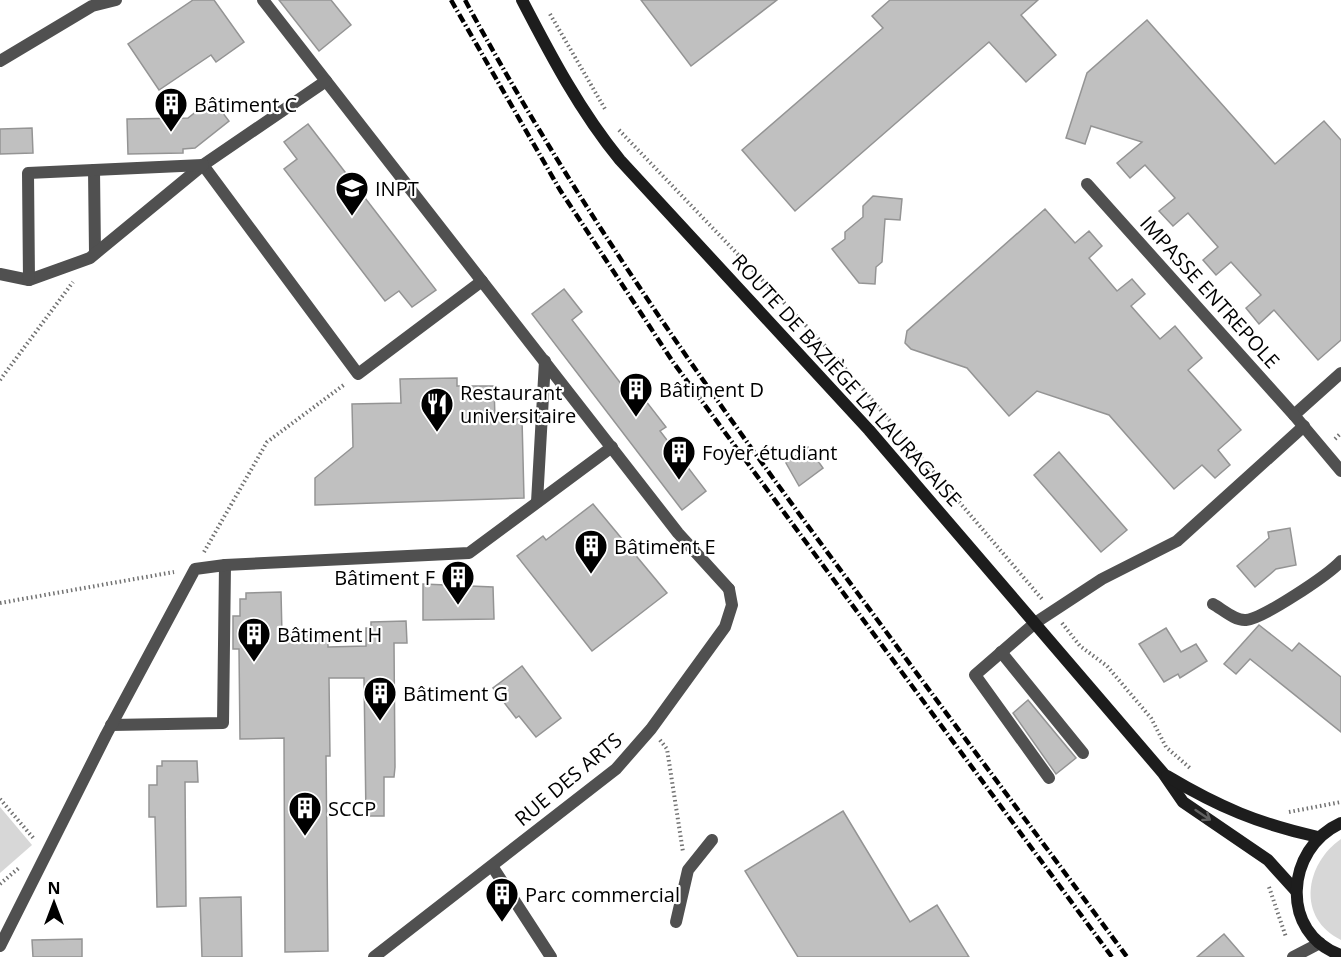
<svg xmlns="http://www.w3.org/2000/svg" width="1341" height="957" font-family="'Open Sans',sans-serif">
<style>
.green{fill:#d7d7d7}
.building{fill:#c0c0c0;stroke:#949494;stroke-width:1.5}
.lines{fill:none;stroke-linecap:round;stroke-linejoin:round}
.path{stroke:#727272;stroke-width:4;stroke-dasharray:1.5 3;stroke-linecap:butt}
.service{stroke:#505050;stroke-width:12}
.minor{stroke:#505050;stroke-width:12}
.secondary{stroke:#1d1d1d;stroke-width:12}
.rail{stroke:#000;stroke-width:4.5;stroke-dasharray:9 3 1.5 3;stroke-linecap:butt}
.oneway{stroke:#616161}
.labels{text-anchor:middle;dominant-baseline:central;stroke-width:4.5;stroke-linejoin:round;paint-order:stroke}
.poi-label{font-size:20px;fill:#000;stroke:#fff;text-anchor:start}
.street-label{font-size:20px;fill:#000;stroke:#fff}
</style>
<rect width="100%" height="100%" fill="#fff"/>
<g class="green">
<polygon points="0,807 32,845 0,873"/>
<path d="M 1341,839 L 1341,940 C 1296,918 1305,864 1341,839 Z"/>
</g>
<g class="building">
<polygon points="193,0 214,0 244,42 216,62 211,55 159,90 128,44"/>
<polygon points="279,0 331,0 351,25 319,51"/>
<polygon points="641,0 777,0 691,66"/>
<polygon points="890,0 1038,0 1021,15 1056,55 1026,82 989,42 795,211 742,150 883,28 872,16"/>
<polygon points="1147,20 1275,164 1324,121 1341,140 1341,340 1318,360 1274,310 1259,324 1246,308 1261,295 1231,262 1216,275 1203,260 1218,247 1188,213 1173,226 1159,211 1175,198 1145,165 1130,178 1117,163 1142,142 1091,126 1085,144 1066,138 1087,73"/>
<polygon points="212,99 229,121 195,148 183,149 183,153 128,154 127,119 188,118"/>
<polygon points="308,124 436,290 412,307 399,291 385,301 284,169 297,159 284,142"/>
<polygon points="32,128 33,153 0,154 0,129"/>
<polygon points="873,196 902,199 900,220 885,219 882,262 876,267 875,284 859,283 832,249 845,239 845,232 863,217 863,206"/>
<polygon points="1045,209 1075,243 1089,231 1102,246 1089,258 1117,291 1132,279 1145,294 1131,306 1160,339 1175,326 1202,358 1188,370 1241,430 1218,450 1230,465 1215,478 1202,465 1174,489 1109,415 1037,391 1009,416 967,368 911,349 905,343 907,331"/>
<polygon points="564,289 582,312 572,320 625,389 632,383 666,427 660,431 706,491 682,510 532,314"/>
<polygon points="457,378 457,386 494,386 495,419 522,419 524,498 315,505 315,478 353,447 352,404 401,403 400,379"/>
<polygon points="808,447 823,468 799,486 786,463"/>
<polygon points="1059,452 1127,530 1101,552 1034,475"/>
<polygon points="593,504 667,593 592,651 517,556 543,536 546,540"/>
<polygon points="1290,528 1296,565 1276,569 1255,587 1237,566 1269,538 1268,532"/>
<polygon points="423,584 493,587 494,619 423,620"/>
<polygon points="281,592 282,635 328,635 328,647 366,646 366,628 371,628 371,622 406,621 407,643 394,643 395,767 394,777 384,777 384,816 366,816 364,678 329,678 330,756 326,756 328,951 285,952 284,738 240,739 239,649 233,649 233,616 240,616 240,599 246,599 246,593"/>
<polygon points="1259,625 1292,651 1299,643 1341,677 1341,732 1250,659 1236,674 1224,664"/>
<polygon points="1166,628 1181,652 1196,644 1207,661 1180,678 1178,674 1164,682 1139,644"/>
<polygon points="522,666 561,718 536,737 519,716 516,718 493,688"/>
<polygon points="1028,700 1076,758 1056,774 1013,713"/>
<polygon points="162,761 197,761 198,782 185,782 186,906 157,907 155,817 149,817 149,785 157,785 157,766 162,766"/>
<polygon points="843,811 910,922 937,905 969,957 798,957 745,871"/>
<polygon points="241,897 242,957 202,957 200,898"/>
<polygon points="1224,934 1244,957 1197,957"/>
<polygon points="82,939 82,957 33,957 32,940"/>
</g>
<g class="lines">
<g class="path">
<polyline points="550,14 605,109"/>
<polyline points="619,130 832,353 1042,599"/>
<polyline points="0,380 73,282"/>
<polyline points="1335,439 1341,433"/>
<polyline points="204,552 267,442 345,384"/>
<polyline points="0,603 174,572"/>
<polyline points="1062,623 1080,646 1107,666 1151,718 1166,747 1191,769"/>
<polyline points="660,740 667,749 683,852"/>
<polyline points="0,799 35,840"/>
<polyline points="1289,812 1341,802"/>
<polyline points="0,884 20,867"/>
<polyline points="1269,887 1286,937"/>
</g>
<g class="service">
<polyline points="263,0 678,533 729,589"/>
<polyline points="0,61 92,6 116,0"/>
<polyline points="326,81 203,165 358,374 482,281"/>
<polyline points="94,170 95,253"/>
<polyline points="0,274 29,280 90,258 203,165"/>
<polyline points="29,280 28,173 203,165"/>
<polyline points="1294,415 1341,373"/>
<polyline points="537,502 545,361"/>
<path d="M 1213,604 C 1222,609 1235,621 1246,620 C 1264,618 1328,575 1341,561"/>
<polyline points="1035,623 975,675 1049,778"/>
<polyline points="1001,652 1083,753"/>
<polyline points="111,725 223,723 225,565"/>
<polyline points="676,922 688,870 712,840"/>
<polyline points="0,946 106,735 195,569 225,565 469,553 612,447"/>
<polyline points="1293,957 1320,943"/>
</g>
<g class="minor">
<polyline points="1087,184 1294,415 1341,471"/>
<polyline points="1035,623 1102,579 1177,541 1304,426"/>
<polyline points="492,866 551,957"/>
<polyline points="374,957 616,769 651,729 725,627 732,605 729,589"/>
</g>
<g class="secondary">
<path d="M 522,0 C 551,56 580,111 620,160 L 869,430 L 1163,773 L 1183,802 L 1268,860 L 1296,891"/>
<path d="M 1167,776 C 1219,807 1259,824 1318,837"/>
<path d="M 1341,823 C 1285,848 1279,934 1341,955"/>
</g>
<g class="rail">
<polyline points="451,0 560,190 673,362 1112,957"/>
<path d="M 465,0 C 580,213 715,401 859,595 C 948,716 1038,836 1127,957"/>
</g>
</g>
<defs><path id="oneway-shaft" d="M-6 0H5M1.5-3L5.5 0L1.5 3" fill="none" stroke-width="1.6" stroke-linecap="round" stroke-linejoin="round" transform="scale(1.5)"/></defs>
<use class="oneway" href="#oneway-shaft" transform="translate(1203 815) rotate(34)"/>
<defs>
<g id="building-pin" transform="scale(1.725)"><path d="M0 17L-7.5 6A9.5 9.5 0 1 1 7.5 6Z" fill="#000" stroke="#fff"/><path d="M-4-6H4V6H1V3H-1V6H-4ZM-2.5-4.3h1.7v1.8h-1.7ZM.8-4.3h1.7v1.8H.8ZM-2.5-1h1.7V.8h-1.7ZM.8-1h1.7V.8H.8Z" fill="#fff"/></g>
<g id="university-pin" transform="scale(1.725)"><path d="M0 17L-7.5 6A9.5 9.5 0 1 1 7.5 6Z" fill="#000" stroke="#fff"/><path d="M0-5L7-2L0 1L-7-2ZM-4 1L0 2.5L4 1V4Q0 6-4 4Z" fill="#fff"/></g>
<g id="restaurant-pin" transform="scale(1.725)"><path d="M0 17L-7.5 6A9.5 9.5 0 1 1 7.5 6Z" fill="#000" stroke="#fff"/><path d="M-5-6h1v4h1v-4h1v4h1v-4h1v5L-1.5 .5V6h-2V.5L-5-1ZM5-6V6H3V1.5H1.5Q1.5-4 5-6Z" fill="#fff"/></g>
</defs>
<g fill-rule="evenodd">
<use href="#building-pin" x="171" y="104"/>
<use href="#university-pin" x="352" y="188"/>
<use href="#building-pin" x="636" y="389"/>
<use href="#restaurant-pin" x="437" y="404"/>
<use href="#building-pin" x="679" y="452"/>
<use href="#building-pin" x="591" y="546"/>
<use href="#building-pin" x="458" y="577"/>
<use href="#building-pin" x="254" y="634"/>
<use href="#building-pin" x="380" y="693"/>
<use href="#building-pin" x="305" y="808"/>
<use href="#building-pin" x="502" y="894"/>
</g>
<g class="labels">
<g class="poi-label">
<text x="194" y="104">Bâtiment C</text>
<text x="375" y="188">INPT</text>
<text x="659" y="389">Bâtiment D</text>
<text x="460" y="392">Restaurant<tspan x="460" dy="23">universitaire</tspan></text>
<text x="702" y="452">Foyer étudiant</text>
<text x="614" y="546">Bâtiment E</text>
<text x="435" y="577" text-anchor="end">Bâtiment F</text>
<text x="277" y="634">Bâtiment H</text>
<text x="403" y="693">Bâtiment G</text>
<text x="328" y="808">SCCP</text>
<text x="525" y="894">Parc commercial</text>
</g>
<g class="street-label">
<text transform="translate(1210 292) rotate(48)">IMPASSE ENTREPOLE</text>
<text transform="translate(847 380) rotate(48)">ROUTE DE BAZIÈGE LA LAURAGAISE</text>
<text transform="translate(568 779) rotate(-40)">RUE DES ARTS</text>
</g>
</g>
<g transform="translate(54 903)" stroke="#ffffff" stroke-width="4.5" paint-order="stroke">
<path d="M0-4.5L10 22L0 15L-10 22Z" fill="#000000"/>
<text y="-9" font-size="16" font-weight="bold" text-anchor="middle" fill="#000000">N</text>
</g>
</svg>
